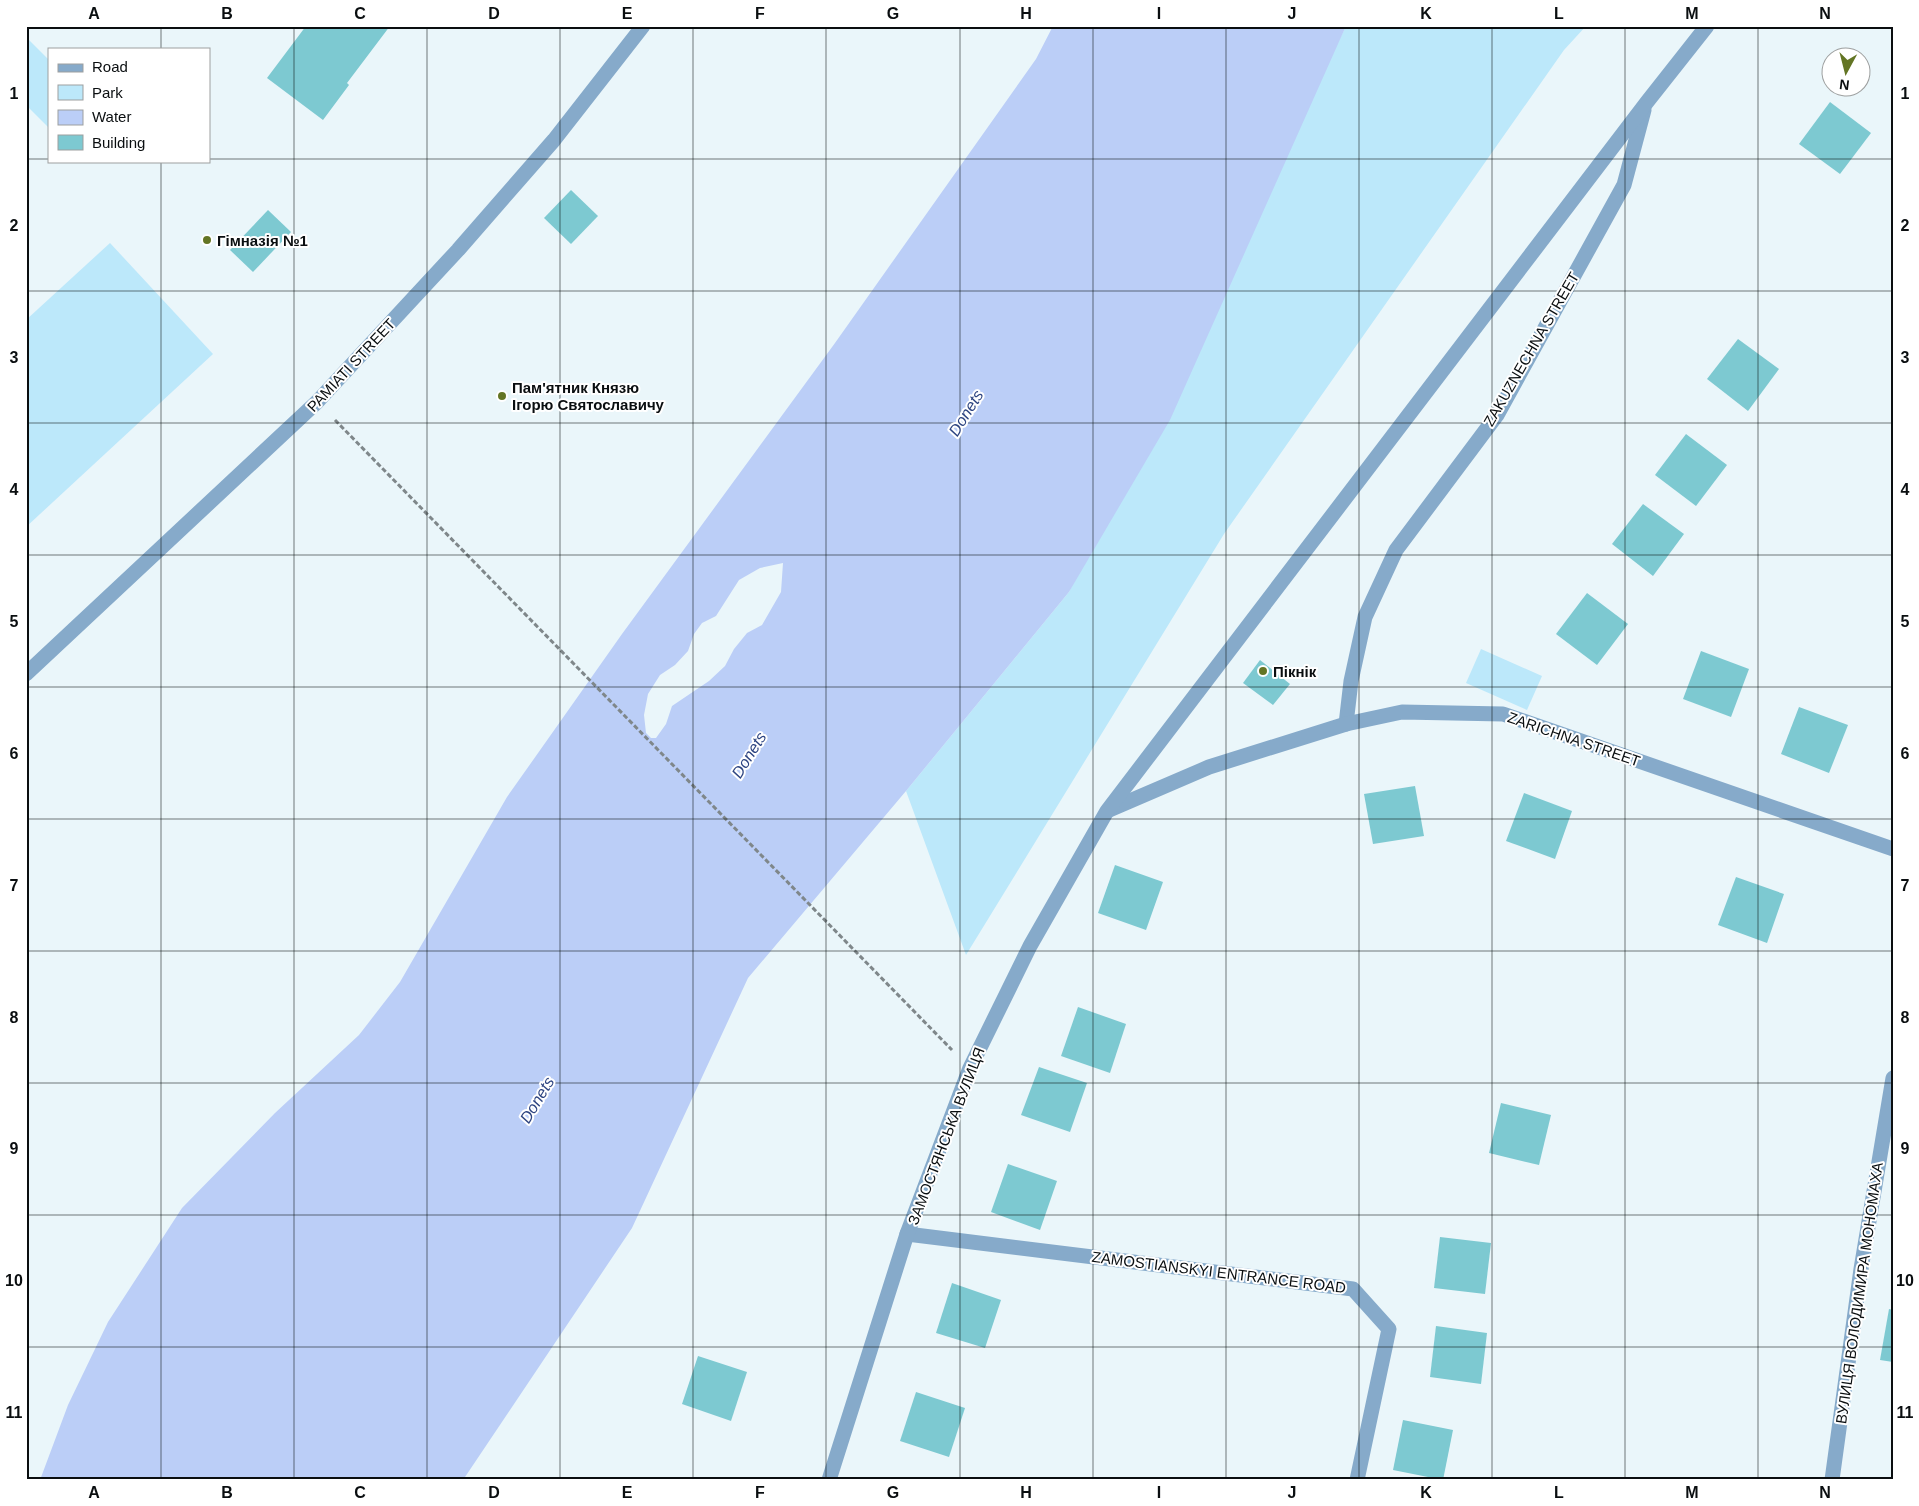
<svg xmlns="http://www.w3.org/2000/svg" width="1919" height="1506" font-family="Arial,sans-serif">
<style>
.green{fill:#bce8fa}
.water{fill:#bbcef7;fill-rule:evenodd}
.building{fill:#7dc9d1}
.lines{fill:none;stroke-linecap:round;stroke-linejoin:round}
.path{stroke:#7f878a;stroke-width:3;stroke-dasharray:5 2.5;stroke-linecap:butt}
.minor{stroke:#86aaca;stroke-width:15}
.grid{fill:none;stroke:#0a0e10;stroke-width:1;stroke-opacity:0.55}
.poi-dot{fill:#637524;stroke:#fff;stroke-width:2}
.labels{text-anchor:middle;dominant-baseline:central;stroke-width:4;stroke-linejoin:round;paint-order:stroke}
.poi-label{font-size:15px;font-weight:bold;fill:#0a0e10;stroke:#fff;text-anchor:start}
.street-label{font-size:15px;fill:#0a0e10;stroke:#fff}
.water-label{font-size:16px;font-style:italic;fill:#2d4481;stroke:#fff}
.neatline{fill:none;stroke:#0a0e10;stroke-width:2}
.grid-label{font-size:16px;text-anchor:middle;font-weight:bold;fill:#0a0e10}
</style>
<rect width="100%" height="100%" fill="#eaf6fa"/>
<g class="green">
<polygon points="1346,26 1586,26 1564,50 1224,534 966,955 906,791 1069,592"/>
<polygon points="28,39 49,60 49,128 26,105 26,41"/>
<polygon points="110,243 213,354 26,527 26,320"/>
<polygon points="1481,649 1542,676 1527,710 1466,683"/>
</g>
<path class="water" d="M 1053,26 L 1346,26 L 1170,420 L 1069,592 L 906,791 L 748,978 L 632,1228 L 463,1480 L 40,1480 L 68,1405 L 108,1322 L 182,1208 L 275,1113 L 359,1035 L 400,982 L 507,797 L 622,634 L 835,343 L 1036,59 ZM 783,563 L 781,592 L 762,625 L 747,633 L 734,649 L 725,666 L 709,681 L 672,706 L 666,724 L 656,738 L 651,738 L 646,733 L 644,715 L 648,694 L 660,675 L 675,665 L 688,651 L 694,634 L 702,623 L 716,616 L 739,580 L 760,568 Z"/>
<g class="building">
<polygon points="306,26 390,26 347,83 349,85 323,120 267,78"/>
<polygon points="1830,102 1871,133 1840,174 1799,144"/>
<polygon points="571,190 598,216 571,244 544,218"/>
<polygon points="268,210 291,232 253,272 230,250"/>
<polygon points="1738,339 1779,369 1748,411 1707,379"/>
<polygon points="1686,434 1727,465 1696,506 1655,475"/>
<polygon points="1643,504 1684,534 1653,576 1612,544"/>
<polygon points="1587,593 1628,624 1597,665 1556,634"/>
<polygon points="1701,651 1749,669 1731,717 1683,699"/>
<polygon points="1260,660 1290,684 1273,705 1243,683"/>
<polygon points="1799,707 1848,725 1829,773 1781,754"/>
<polygon points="1415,786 1424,836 1373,844 1364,794"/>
<polygon points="1524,793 1572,811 1555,859 1506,841"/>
<polygon points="1115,865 1163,882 1146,930 1098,913"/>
<polygon points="1736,877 1784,894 1767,943 1718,925"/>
<polygon points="1078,1007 1126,1024 1110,1073 1061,1056"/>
<polygon points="1039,1067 1087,1083 1070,1132 1021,1115"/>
<polygon points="1501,1103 1551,1115 1539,1165 1489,1153"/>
<polygon points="1008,1164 1057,1181 1040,1230 991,1212"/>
<polygon points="1440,1237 1491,1243 1485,1294 1434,1288"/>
<polygon points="952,1283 1001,1300 985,1348 936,1333"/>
<polygon points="1889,1309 1893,1310 1893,1362 1880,1360"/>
<polygon points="1436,1326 1487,1333 1481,1384 1430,1377"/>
<polygon points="698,1356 747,1372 731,1421 682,1404"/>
<polygon points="916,1392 965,1408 949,1457 900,1441"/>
<polygon points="1403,1420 1453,1430 1443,1480 1393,1470"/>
</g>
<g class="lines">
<polyline class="path" points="335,420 952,1050"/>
<g class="minor">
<polyline points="26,674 317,402 458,250 554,140 643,26"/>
<polyline points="1346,724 1351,681 1365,617 1396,550 1497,415 1624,185 1644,110"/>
<polyline points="1109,810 1209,767 1346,724 1402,712 1503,714 1893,849"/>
<polyline points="907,1234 1353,1289 1389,1329 1357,1480"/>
<polyline points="829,1480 907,1234 970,1068 1030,946 1107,811 1647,102 1707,26"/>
<polyline points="1832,1480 1861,1269 1893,1078"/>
</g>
</g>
<path class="grid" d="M 161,26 L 161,49M 294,26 L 294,1480M 427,26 L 427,1480M 560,26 L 560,1480M 693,26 L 693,1480M 826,26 L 826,1480M 960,26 L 960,1480M 1093,26 L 1093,1480M 1226,26 L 1226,1480M 1359,26 L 1359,1480M 1492,26 L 1492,1480M 1625,26 L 1625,1480M 1758,26 L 1758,1480M 26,159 L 49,159M 209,159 L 1893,159M 161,161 L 161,1480M 26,291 L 1893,291M 26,423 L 1893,423M 26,555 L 1893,555M 26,687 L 1893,687M 26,819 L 1893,819M 26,951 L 1893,951M 26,1083 L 1893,1083M 26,1215 L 1893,1215M 26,1347 L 1893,1347"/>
<g class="poi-dot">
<circle cx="207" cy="240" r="5"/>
<circle cx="502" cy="396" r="5"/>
<circle cx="1263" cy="671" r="5"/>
</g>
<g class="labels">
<g class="poi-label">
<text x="217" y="240">Гімназія №1</text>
<text x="512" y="387">Пам'ятник Князю<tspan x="512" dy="17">Ігорю Святославичу</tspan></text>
<text x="1273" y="671">Пікнік</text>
</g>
<g class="street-label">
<text transform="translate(1531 349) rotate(-60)">ZAKUZNECHNA STREET</text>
<text transform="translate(351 365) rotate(-47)">PAMIATI STREET</text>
<text transform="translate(1574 739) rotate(19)">ZARICHNA STREET</text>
<text transform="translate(946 1136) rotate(-69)">ЗАМОСТЯНСЬКА ВУЛИЦЯ</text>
<text transform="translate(1219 1272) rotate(7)">ZAMOSTIANSKYI ENTRANCE ROAD</text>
<text transform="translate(1859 1293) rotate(-82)">ВУЛИЦЯ ВОЛОДИМИРА МОНОМАХА</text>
</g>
<g class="water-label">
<text transform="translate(966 413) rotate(-58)">Donets</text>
<text transform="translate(749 755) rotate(-58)">Donets</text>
<text transform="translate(537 1100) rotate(-59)">Donets</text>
</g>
</g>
<rect width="1919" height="1506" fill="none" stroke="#ffffff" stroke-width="55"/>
<rect x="48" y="48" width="162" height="115" fill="#ffffff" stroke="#9d9f9f"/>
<rect x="58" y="64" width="25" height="8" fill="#86aaca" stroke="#9d9f9f"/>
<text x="92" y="72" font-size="15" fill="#0a0e10">Road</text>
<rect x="58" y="85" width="25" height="15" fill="#bce8fa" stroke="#9d9f9f"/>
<text x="92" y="98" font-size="15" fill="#0a0e10">Park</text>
<rect x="58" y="110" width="25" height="15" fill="#bbcef7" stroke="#9d9f9f"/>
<text x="92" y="122" font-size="15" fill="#0a0e10">Water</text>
<rect x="58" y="135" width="25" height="15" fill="#7dc9d1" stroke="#9d9f9f"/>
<text x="92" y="148" font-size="15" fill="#0a0e10">Building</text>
<g transform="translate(1846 72) rotate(187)"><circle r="24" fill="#ffffff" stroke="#9d9f9f"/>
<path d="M0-4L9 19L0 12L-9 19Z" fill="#637524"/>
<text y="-8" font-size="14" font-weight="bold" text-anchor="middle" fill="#0a0e10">N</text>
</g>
<rect x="28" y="28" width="1864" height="1450" class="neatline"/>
<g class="grid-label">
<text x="94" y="19">A</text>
<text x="227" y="19">B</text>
<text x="360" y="19">C</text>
<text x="494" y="19">D</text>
<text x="627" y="19">E</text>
<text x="760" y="19">F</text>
<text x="893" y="19">G</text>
<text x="1026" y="19">H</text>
<text x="1159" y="19">I</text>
<text x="1292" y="19">J</text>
<text x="1426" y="19">K</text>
<text x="1559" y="19">L</text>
<text x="1692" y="19">M</text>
<text x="1825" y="19">N</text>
<text x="14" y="99">1</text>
<text x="1905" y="99">1</text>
<text x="14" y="231">2</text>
<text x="1905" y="231">2</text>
<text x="14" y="363">3</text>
<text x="1905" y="363">3</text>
<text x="14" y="495">4</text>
<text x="1905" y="495">4</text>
<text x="14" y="627">5</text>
<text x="1905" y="627">5</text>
<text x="14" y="759">6</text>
<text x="1905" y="759">6</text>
<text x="14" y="891">7</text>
<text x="1905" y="891">7</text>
<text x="14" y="1023">8</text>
<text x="1905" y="1023">8</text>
<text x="14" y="1154">9</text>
<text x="1905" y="1154">9</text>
<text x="14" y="1286">10</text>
<text x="1905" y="1286">10</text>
<text x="14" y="1418">11</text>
<text x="1905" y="1418">11</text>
<text x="94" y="1498">A</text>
<text x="227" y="1498">B</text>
<text x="360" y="1498">C</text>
<text x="494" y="1498">D</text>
<text x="627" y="1498">E</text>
<text x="760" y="1498">F</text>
<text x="893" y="1498">G</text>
<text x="1026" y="1498">H</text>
<text x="1159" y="1498">I</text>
<text x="1292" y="1498">J</text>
<text x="1426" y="1498">K</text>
<text x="1559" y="1498">L</text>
<text x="1692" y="1498">M</text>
<text x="1825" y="1498">N</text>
</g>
</svg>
